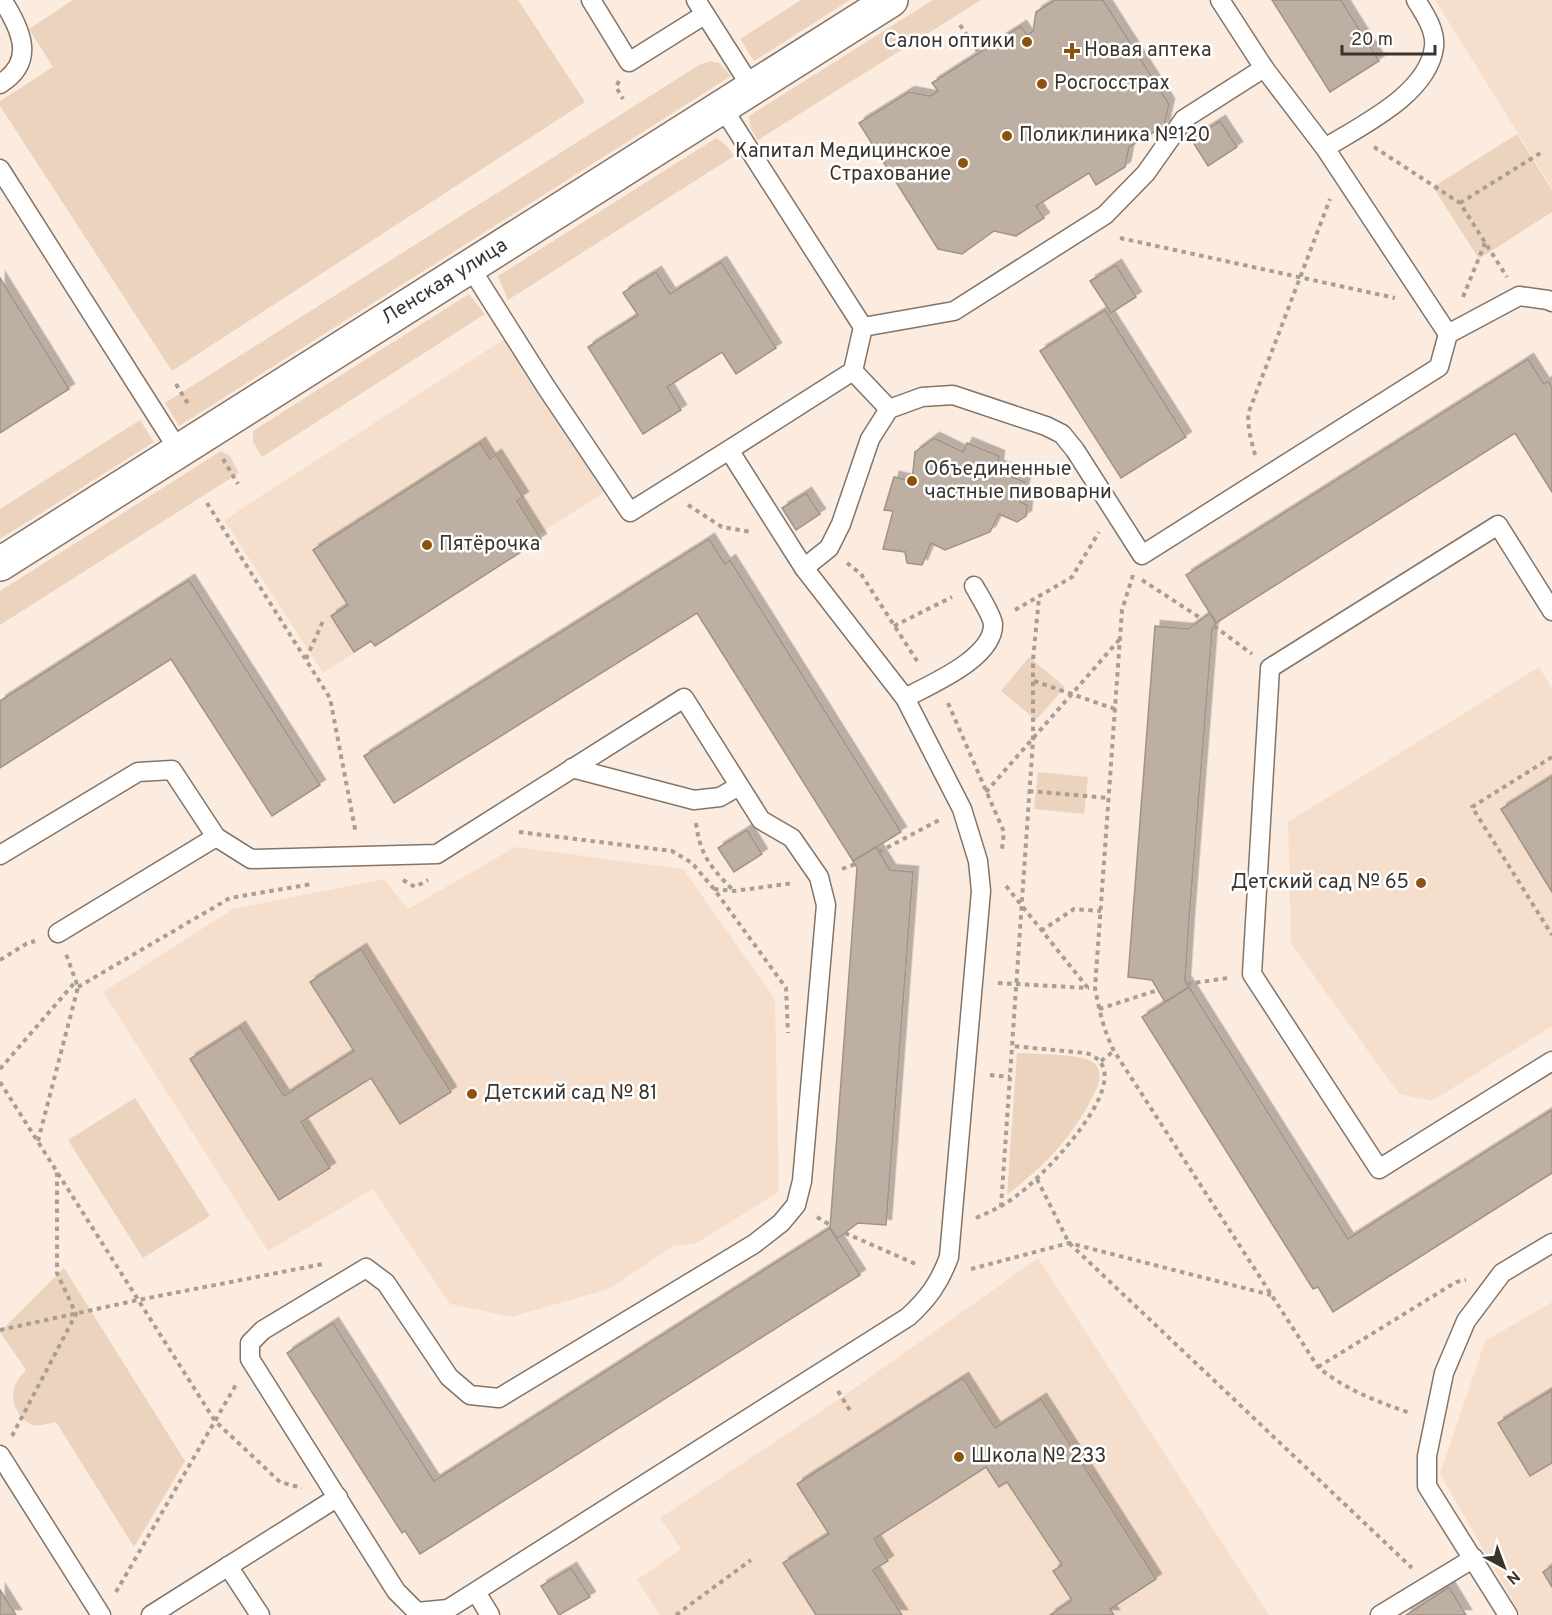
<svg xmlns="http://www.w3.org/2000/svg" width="1552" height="1615" font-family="Overpass,sans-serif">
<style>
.built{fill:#f5dfcc}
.green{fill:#ecd3bd}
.building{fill:#bdafa2;stroke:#a19387;stroke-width:1.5;filter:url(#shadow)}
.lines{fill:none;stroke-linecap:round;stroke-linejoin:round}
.service-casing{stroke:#827468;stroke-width:21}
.minor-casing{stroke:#827468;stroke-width:36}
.path{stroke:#a99e94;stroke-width:4;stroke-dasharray:4.5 4.5;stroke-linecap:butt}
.service{stroke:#fff;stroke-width:18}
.minor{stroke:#fff;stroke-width:33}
.poi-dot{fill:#8d530e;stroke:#fff;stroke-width:2}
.labels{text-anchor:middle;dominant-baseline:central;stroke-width:5;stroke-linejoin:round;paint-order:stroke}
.poi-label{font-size:20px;fill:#3a342f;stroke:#fff;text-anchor:start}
.street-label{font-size:20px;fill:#3a342f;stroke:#fff}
</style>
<defs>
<filter id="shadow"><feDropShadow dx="5.5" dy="-5.5" stdDeviation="0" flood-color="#0004"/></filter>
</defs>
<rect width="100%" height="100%" fill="#fcecdf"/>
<g class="built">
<polygon points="1435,0 1552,0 1552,188"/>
<polygon points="518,330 617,484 323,673 224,520"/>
<polygon points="1539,667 1552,688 1552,1026 1432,1101 1399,1094 1291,944 1288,822"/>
<polygon points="515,847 683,869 775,999 779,1192 695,1244 673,1246 609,1289 511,1317 450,1304 373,1189 268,1251 103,992 233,909 384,879 408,909"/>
<polygon points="1038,1258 1269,1615 660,1615 637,1580 681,1549 660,1518 842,1397"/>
<polygon points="1552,1302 1552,1615 1521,1615 1440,1474 1485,1341"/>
</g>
<g class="green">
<polygon points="73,0 518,0 585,102 172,371 0,106 0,101 53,67 29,29"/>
<polygon points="801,0 850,0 754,61 740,39"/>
<polygon points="933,0 981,0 758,140 751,129 749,116"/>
<polygon points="710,61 719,63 731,76 179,426 165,403 699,65"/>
<polygon points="1517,134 1552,190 1552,212 1479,259 1433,187"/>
<polygon points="716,138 727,146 734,156 508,300 498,276"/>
<polygon points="469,294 485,314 262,457 253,442 253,431"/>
<polygon points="140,420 154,442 0,539 0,509"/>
<polygon points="221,451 230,456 239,473 0,625 0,591"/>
<polygon points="1029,657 1065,687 1036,720 1001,691"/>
<polygon points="1038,772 1088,777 1084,814 1034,809"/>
<path d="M 1017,1053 C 1033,1054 1082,1054 1093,1062 C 1106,1073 1097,1089 1091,1100 C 1069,1141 1043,1167 1007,1195 Z"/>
<polygon points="135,1098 210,1216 143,1258 68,1140"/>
<path d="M 64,1268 L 185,1461 L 134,1547 L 56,1422 C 49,1423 41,1427 33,1425 C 18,1420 9,1400 15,1386 C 17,1380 22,1375 26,1370 L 0,1332 Z"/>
</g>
<g class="building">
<polygon points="1055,0 1103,0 1169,104 1164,126 1129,147 1125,167 1096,185 1089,173 1036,206 1044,218 1016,236 994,231 962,254 938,249 859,123 909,92 930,96 938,91 932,83 1021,26 1027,35 1033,31 1036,12"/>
<polygon points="1272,0 1341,0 1379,61 1330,92"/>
<polygon points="1220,121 1237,147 1208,166 1191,139"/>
<polygon points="721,262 776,348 736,374 722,352 667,387 681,410 643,434 588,347 638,315 623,293 633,286 656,272 670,294"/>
<polygon points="1116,265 1136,297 1111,313 1090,281"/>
<polygon points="0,278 69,389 0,433"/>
<polygon points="1105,310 1186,437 1121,478 1040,351"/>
<polygon points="1528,359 1544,384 1548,381 1552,387 1552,492 1515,433 1216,623 1186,575"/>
<polygon points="934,438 963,452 967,443 999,456 998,466 1012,470 1012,477 1025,482 1020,502 1027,505 1026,516 1017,522 999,514 990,532 945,550 931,543 922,565 907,563 905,552 883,549 893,511 884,510 894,477 912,481 915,452"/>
<polygon points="480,443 490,459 496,455 523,497 517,501 541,539 375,646 371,641 354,652 331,616 348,605 313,550"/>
<polygon points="806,493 820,514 796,530 782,508"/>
<polygon points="709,539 725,564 730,560 901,832 853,861 697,613 394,803 364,756"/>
<polygon points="189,580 320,785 272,816 171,659 0,768 0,701"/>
<polygon points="1210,613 1216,623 1212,630 1189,920 1185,981 1189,987 1165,1002 1152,980 1128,977 1155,626 1188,629"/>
<polygon points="1552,777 1552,892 1501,809"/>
<polygon points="747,830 762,854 734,872 718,848"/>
<polygon points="876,847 890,870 913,872 886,1225 858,1223 837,1239 830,1228 857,868 853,861"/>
<polygon points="361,949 451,1092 400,1124 371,1078 301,1122 330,1168 279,1200 190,1059 240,1027 284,1096 354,1051 310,982"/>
<polygon points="1189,987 1348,1239 1552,1110 1552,1173 1333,1312 1318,1287 1313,1289 1142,1017"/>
<polygon points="830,1228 860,1275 420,1554 405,1531 402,1533 287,1353 333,1323 434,1481"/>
<polygon points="963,1378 995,1428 1041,1399 1156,1579 1110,1609 1114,1615 1050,1615 1072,1600 1053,1571 1062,1565 1007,1482 999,1487 986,1467 874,1539 888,1561 873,1570 902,1615 816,1615 783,1563 829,1534 797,1484"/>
<polygon points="1552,1390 1552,1463 1530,1476 1498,1423"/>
<polygon points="1552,1566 1552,1587 1543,1572"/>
<polygon points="571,1568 590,1597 559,1615 541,1586"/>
<polygon points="1449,1587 1466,1615 1406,1615"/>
<polygon points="0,1590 16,1615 0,1615"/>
</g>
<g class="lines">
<g class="service-casing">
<g id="service">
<polyline points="591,0 629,62 704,15"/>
<polyline points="696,0 752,88"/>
<polyline points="1220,0 1264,68 1325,148 1448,334"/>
<path d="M 0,84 C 34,63 23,34 6,6"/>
<path d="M 1325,148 C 1362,125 1428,94 1434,47 C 1436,30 1424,13 1416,0"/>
<polyline points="0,169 179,451"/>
<polyline points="470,267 546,387 630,512 729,450 853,371 863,327 722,107"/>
<polyline points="863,327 954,311 1105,215 1146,173 1184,119 1264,68"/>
<polyline points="853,371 889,409"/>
<polyline points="804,568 829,548 841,524 870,439 889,409 922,397 953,395 1046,426 1062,434 1075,450 1142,555 1439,367 1448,334 1519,296 1548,300 1552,302"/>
<polyline points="1552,611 1498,525 1270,668 1252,974 1379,1169 1552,1061"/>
<path d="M 905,698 C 931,684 994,658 993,624 C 992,615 979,595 974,586"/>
<polyline points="572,768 694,800 720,797 739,786"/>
<path d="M 0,855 L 138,772 L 172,770 L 216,837 L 251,859 L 437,854 L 684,698 L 761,820 L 792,838 L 819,877 L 826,905 L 802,1181 L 796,1205 L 781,1223 L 754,1244 L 499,1398 L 470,1395 L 449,1377 L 386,1283 L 366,1268 L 263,1330 L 250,1343 L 250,1359 L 396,1591 L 417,1612 L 448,1609 L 908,1317 C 928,1299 940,1282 949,1257 L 981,891 L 978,861 L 962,809 L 905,698 L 804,568 L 729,450"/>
<polyline points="58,933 216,837"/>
<polyline points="0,1455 101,1615"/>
<polyline points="228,1566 260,1615"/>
<polyline points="476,1592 490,1615"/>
<polyline points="151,1615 338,1497"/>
<polyline points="1380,1615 1474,1558"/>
<polyline points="1508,1615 1427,1486 1427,1456 1444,1373 1466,1321 1502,1273 1552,1243"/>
</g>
</g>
<g class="minor-casing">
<polyline id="minor" points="0,564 891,0"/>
</g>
<g class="path">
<polyline points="960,25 979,53"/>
<polyline points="619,81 616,87 623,99"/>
<polyline points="1374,147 1460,203 1507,277"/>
<polyline points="1460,203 1542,152"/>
<polyline points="1120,238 1395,298"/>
<polyline points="1463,297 1485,243"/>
<polyline points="176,384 190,407"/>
<polyline points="1255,455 1249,431 1248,414 1330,199"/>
<polyline points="223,459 238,484"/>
<polyline points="207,503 330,698 356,834"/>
<polyline points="688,505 722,527 751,532"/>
<polyline points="847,563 861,574 919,664"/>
<path d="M 1133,575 L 1122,610 L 1095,988 C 1099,1010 1104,1031 1114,1051 L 1318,1367 C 1344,1389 1378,1402 1410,1413"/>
<polyline points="1142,580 1202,619"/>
<polyline points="1015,610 1072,577 1099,532"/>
<polyline points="894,626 952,597"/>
<polyline points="1214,626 1252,654"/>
<polyline points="306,659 323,621"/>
<polyline points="1034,681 1115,709"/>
<polyline points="948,703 1004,832 1002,849"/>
<polyline points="1552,757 1472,807 1552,935"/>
<polyline points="1029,791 1109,798"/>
<polyline points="986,792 1119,640"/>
<path d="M 696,823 C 700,855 711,868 733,890"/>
<polyline points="519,832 672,851 692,863 714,889 786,988 788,1033"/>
<polyline points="879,852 941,819"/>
<polyline points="842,869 855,864"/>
<polyline points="403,880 415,887 428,880"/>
<polyline points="1006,886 1088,988"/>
<polyline points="714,889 734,891 794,883"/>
<polyline points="1041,931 1074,909 1101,911"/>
<polyline points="0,960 26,944 35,941"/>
<polyline points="998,983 1089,988"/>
<polyline points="1187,984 1228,978"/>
<polyline points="78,987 230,898 312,884"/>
<polyline points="1099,1009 1158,990"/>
<polyline points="1101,1061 1114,1051"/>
<polyline points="0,1069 76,981"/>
<polyline points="990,1075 1010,1077"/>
<polyline points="0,1082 215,1421 280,1482 302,1488"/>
<polyline points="38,1141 78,987 66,954"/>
<polyline points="1037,1179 1069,1243 1412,1568"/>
<polyline points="1001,1207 1033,740 1033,660 1039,597"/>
<polyline points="817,1217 830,1225"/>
<path d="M 976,1218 C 992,1211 1007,1204 1020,1193 C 1044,1175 1146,1072 1086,1053 L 1012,1046"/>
<polyline points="845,1233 918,1265"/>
<polyline points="971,1269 1069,1243 1271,1295"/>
<polyline points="0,1330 138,1300 323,1264"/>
<polyline points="1318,1367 1456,1282 1466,1280"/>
<polyline points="838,1391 851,1412"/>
<polyline points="12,1436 76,1314 57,1273 57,1172"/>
<polyline points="116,1592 237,1383"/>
<polyline points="676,1615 751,1560"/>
</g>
<use href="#service" class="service"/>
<use href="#minor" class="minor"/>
</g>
<g class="poi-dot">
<circle cx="1027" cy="42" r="6"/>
<path d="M1069 42h6v6h6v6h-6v6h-6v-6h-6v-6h6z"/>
<circle cx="1042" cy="84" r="6"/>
<circle cx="1007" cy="136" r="6"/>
<circle cx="963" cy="163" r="6"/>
<circle cx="912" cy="481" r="6"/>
<circle cx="427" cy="545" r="6"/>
<circle cx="1421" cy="883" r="6"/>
<circle cx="472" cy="1094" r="6"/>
<circle cx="959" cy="1457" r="6"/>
</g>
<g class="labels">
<g class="poi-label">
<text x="1015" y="42" text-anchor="end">Салон оптики</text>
<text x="1084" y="51">Новая аптека</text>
<text x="1054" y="84">Росгосстрах</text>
<text x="1019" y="136">Поликлиника №120</text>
<text x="951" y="152" text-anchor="end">Капитал Медицинское<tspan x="951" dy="23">Страхование</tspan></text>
<text x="924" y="470">Объединенные<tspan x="924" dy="23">частные пивоварни</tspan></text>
<text x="439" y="545">Пятёрочка</text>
<text x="1409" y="883" text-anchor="end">Детский сад № 65</text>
<text x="484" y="1094">Детский сад № 81</text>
<text x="971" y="1457">Школа № 233</text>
</g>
<g class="street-label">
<text transform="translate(445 282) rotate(-32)">Ленская улица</text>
</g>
</g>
<g transform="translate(1504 1567) rotate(139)" stroke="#ffffff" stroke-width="4.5" paint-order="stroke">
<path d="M0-4.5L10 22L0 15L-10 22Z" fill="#3a342f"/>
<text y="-9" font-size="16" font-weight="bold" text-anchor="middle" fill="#3a342f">N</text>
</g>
<path d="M1342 45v9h93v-9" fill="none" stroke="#3a342f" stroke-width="3"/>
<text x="1351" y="45" font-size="18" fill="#3a342f" stroke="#ffffff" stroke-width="4.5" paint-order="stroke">20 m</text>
</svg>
